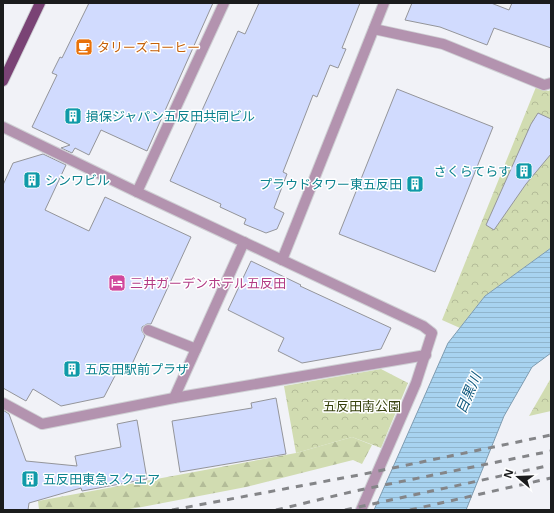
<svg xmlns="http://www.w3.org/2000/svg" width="554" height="513" font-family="'Noto Sans','Noto Sans JP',sans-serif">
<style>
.forest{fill:url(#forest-firs)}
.park{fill:url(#park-crowns)}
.water{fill:url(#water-rules);stroke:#7e9cb1}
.building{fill:#d1dbfe;stroke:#94959a}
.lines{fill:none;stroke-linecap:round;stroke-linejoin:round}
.service-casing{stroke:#cfd0d4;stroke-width:12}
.minor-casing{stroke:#cfd0d4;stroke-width:12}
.primary-casing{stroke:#cfd0d4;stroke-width:12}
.service{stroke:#b393af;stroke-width:10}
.minor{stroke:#b393af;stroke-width:10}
.primary{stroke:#7a4375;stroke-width:10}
.rail{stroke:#848588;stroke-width:3;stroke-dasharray:7 7;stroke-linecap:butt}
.labels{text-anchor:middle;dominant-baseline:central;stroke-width:3;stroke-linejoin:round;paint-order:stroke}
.food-label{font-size:13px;fill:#c56008;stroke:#fff;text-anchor:start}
.culture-label{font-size:13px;fill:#0d838f;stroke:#fff;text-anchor:start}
.hotel-label{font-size:13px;fill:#b23c85;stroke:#fff;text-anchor:start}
.park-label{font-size:13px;fill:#36400c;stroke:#fff}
.water-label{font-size:14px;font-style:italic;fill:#0e587e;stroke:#fff}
</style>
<defs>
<pattern id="forest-firs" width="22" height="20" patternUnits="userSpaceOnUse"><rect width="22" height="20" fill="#d1dcb1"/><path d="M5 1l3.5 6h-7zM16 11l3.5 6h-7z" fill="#b3bc98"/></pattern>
<pattern id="park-crowns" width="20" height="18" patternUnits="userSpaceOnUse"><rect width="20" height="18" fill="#d1dcb1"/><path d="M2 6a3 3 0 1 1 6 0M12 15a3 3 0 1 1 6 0" fill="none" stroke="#b3bc98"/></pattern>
<pattern id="water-rules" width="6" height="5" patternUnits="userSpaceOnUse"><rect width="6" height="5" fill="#a8d3f0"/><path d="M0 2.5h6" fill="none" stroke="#90b5cd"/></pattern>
</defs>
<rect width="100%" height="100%" fill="#f1f2f7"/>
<polygon class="forest" points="352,437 372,445 362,464 353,460 246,487 142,507 123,510 39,510 38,501 296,453"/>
<g class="park">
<polygon points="536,87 548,91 551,90 551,248 485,296 460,328 442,320"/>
<polygon points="381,369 408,383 381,448 352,437 296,453 284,386"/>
<polygon points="551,378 551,411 529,416"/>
</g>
<polygon class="water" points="551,248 551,353 532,367 504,416 466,510 374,510 448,343 485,296"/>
<g class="building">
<polygon points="89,3 213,3 147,151 101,130 89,155 75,148 72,153 61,148 70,145 32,127 57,75 52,73 60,57 62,58"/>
<polygon points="259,3 360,3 342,48 346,49 338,68 330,65 317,97 313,95 283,172 287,174 274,208 284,213 277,229 266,233 244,224 246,219 220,207 221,204 170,181 238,31 245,34"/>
<polygon points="412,3 491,3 509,10 512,3 551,3 551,48 494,28 487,45 440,27 405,20"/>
<polygon points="397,89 493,127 435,272 339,234"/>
<polygon points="538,113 551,119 551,154 526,184 494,230 486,225 531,124"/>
<polygon points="43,154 66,165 45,210 89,231 105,197 191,237 151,324 147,324 142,327 142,331 145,336 127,375 118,370 104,397 61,406 33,389 26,401 3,388 3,185 13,163"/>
<polygon points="251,261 301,285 300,286 391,328 381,349 302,363 278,351 284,338 228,310"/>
<polygon points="276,398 286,454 180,472 172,421 252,408 251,403"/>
<polygon points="3,410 9,414 26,461 77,466 75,456 121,447 117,424 137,420 147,479 82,491 81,488 29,503 28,510 3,510"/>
</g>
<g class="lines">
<g class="service-casing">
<polyline id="service" points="148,330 196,349"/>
</g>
<g class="minor-casing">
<g id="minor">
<polyline points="374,29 443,44 544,85 551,83"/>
<polyline points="3,127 137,192 423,326 432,333 416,383 361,510"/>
<polyline points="137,192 224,3"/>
<polyline points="282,260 384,3"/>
<polyline points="174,398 244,242"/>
<polyline points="3,403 42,424 174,398 426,355"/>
</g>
</g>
<g class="primary-casing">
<polyline id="primary" points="3,81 40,3"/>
</g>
<use href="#service" class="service"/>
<use href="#minor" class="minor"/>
<use href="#primary" class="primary"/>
<g class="rail">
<polyline points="172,510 364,474 551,435"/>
<polyline points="276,510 355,491 551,451"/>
<polyline points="345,510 551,465"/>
<polyline points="410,510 551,478"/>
</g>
</g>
<defs>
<g id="cafe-square" transform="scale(0.9)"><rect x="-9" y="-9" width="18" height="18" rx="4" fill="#e8710a" stroke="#fff"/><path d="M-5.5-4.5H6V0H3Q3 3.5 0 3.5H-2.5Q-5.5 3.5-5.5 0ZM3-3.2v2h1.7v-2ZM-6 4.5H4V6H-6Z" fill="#fff"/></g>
<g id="building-square" transform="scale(0.9)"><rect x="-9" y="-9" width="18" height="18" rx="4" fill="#0f9aa8" stroke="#fff"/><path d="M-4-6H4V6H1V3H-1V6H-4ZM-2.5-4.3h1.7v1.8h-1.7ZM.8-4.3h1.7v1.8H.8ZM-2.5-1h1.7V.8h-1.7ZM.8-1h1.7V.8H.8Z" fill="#fff"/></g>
<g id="hotel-square" transform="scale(0.9)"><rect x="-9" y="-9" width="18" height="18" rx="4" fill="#d1479c" stroke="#fff"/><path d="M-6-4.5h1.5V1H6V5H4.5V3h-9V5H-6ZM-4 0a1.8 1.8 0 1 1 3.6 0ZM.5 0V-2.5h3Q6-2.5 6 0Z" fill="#fff"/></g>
</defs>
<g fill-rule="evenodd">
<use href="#cafe-square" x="84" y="47"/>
<use href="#building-square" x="73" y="116"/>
<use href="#building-square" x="524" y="171"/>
<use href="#building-square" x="32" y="180"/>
<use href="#building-square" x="415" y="184"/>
<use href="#hotel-square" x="117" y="283"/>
<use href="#building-square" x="72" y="369"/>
<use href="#building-square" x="30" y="479"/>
</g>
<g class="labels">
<g class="food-label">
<text x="97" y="47">タリーズコーヒー</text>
</g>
<g class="culture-label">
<text x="86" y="116">損保ジャパン五反田共同ビル</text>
<text x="511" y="171" text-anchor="end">さくらてらす</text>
<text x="45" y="180">シンワビル</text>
<text x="402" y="184" text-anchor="end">プラウドタワー東五反田</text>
<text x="85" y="369">五反田駅前プラザ</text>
<text x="43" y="479">五反田東急スクエア</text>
</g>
<g class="hotel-label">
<text x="130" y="283">三井ガーデンホテル五反田</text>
</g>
<g class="park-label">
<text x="362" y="406">五反田南公園</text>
</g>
<g class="water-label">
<text transform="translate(468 393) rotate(-67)">目黒川</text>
</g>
</g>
<rect width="554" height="513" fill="none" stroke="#1b1c1d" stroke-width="8"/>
<g transform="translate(518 477) rotate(289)" stroke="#ffffff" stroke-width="3" paint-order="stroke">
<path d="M0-3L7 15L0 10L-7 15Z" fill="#1b1c1d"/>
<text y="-6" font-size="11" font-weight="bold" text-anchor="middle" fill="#1b1c1d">N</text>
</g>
</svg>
